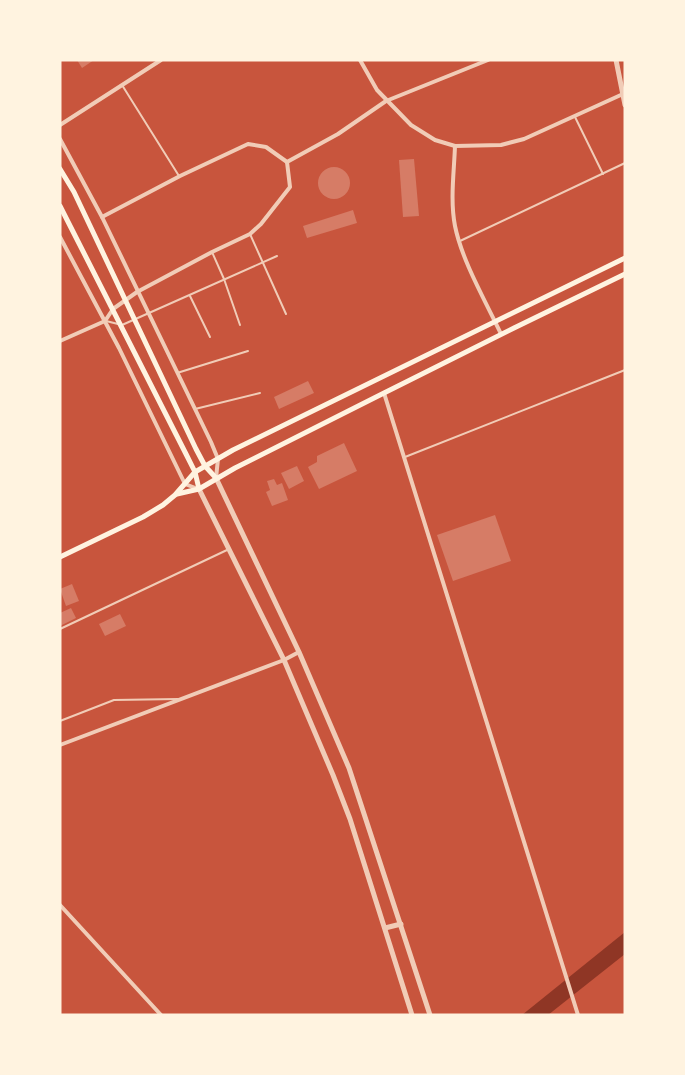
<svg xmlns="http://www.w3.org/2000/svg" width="685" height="1075" font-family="'Fira Sans Condensed',sans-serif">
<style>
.water{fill:#8f3625}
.building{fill:#d67c66}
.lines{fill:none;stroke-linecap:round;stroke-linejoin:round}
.service{stroke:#f1ccb7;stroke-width:2}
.minor{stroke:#f1ccb7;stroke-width:4}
.tertiary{stroke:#f1ccb7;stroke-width:5}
.secondary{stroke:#fff3e0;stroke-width:5}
</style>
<rect width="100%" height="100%" fill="#c8553d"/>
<polygon class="water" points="625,932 625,954 548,1015 522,1015"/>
<g class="building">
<polygon points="77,60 94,60 82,68"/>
<polygon points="414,159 419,216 403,217 399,160"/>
<circle cx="334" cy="183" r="16"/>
<polygon points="353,210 357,223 307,238 303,226"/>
<polygon points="308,381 314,393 279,409 274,397"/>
<polygon points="344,443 357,471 319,489 308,467 317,462 317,456"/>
<polygon points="297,466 304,481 289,489 281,473"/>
<polygon points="274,479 277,485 282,483 288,500 272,506 266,492 270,490 267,481"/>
<polygon points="495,515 511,561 453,581 437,535"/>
<polygon points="72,584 79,601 66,606 60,589"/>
<polygon points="71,608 76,618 60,626 60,613"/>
<polygon points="120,614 126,626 105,636 99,624"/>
</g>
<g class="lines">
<g class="service">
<polyline points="122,85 179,176"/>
<polyline points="575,117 603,174"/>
<polyline points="250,234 286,314"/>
<polyline points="460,241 625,163"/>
<polyline points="212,252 224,279 240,325"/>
<polyline points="190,296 210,337"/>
<polyline points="106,321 122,325 277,256"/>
<polyline points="177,373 248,351"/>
<polyline points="195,409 260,393"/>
<polyline points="405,457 625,370"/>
<polyline points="60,629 227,550"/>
<polyline points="60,721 114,700 178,699"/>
</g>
<g class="minor">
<polyline points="360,60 377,90 411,125 435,140 455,146 501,145 524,139 623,94"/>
<polyline points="60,125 161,60"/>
<polyline points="60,139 102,217 211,442 218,459 216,478"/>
<path d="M 455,146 C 454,173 450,200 455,226 C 462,261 486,302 501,334"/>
<polyline points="102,217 180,176 248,144 266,147 287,162 338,134 386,101 488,60"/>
<polyline points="60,237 119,348 185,484 198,489"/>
<polyline points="60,341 105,321 113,309 137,292 212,252 250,234 261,224 290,187 287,162"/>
<polyline points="384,393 578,1015"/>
<polyline points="60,745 284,660 299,652"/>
<polyline points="60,905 161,1015"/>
</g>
<g class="tertiary">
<polyline points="616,60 625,105"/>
<polyline points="216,478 299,652 349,768 430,1015"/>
<polyline points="199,489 284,660 333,775 350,819 412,1015"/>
<polyline points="385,928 401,924"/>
</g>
<g class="secondary">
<polyline points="60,169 74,192 196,449 205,466 216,478"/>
<polyline points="60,206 186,454 195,472 199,489"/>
<polyline points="177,494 199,489 235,468 384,393 514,328 625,274"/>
<polyline points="60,557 143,517 163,505 175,495 195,472 233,450 625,258"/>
</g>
</g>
<rect width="685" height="1075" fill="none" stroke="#fff3e0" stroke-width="123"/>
</svg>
